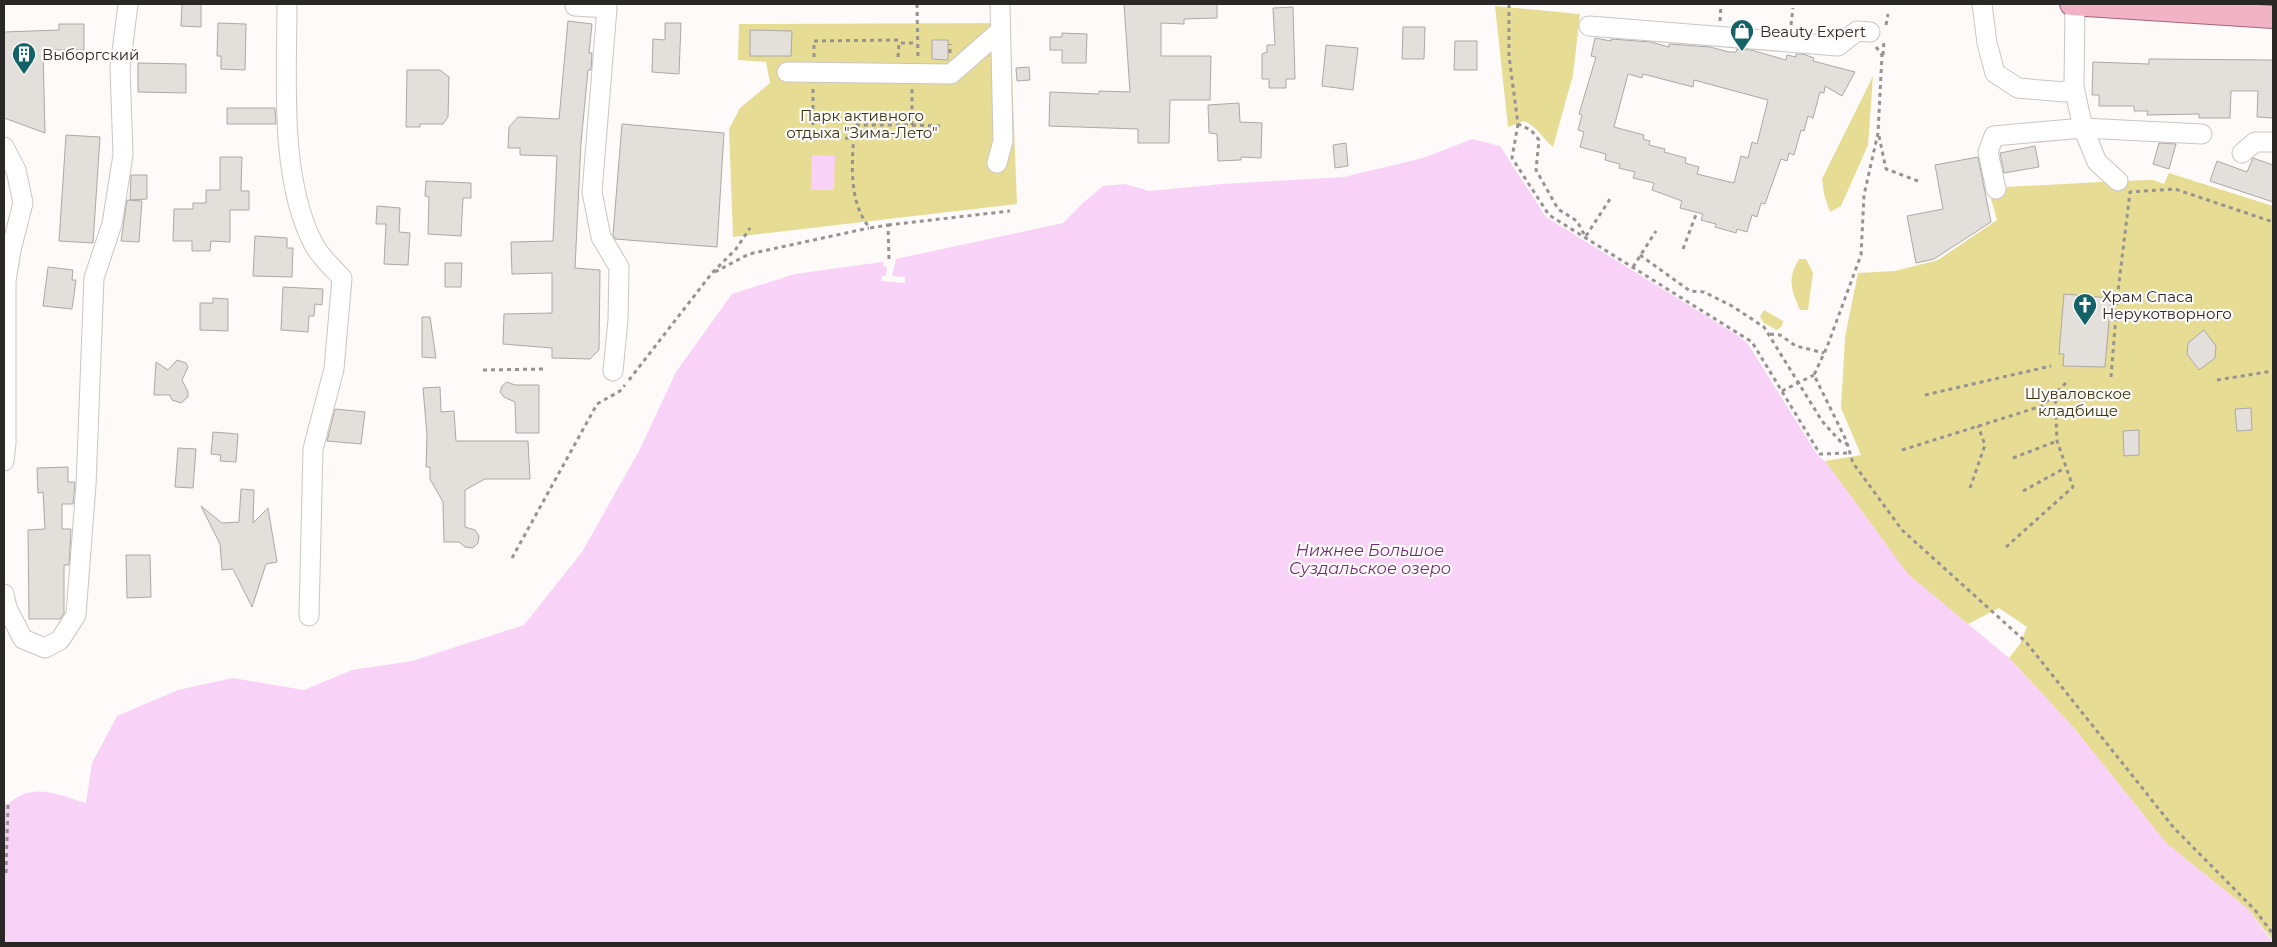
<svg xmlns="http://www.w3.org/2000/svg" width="2277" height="947" font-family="Montserrat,sans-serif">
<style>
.green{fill:#e7dc94}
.water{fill:#f8d3f7}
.pier{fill:#fefaf9}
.building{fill:#e3dfdb;stroke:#aca8a5;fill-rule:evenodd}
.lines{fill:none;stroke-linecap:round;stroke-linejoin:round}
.minor-casing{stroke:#cbc5c4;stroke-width:21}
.major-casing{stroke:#a66177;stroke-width:24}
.path{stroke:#969392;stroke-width:3;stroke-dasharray:4 4;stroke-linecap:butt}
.minor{stroke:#fff;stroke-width:19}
.major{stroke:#f2b3c7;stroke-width:22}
.labels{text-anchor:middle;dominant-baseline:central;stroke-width:4.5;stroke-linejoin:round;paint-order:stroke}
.poi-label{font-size:15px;fill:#2a2827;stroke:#fefaf9;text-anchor:start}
.park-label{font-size:15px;fill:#39340f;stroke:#fefaf9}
.water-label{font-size:16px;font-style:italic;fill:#712b72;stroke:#fefaf9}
</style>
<rect width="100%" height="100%" fill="#fefaf9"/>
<g class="green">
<path d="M 1495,6 L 1580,14 L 1573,75 L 1553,147 C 1542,138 1537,126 1524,121 L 1508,127 Z"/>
<polygon points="1010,23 1017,204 733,237 729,129 740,108 770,83 766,62 738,60 739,24"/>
<polygon points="1873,76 1868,145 1841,206 1830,212 1824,194 1822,179"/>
<polygon points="2169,173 2273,206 2273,941 2249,910 2166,843 2073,727 2009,658 2020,644 2027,627 1999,608 1968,624 1908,575 1825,461 1861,455 1841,408 1845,337 1858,273 1895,271 1938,260 1997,220 1988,188 2118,181 2153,180 2164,184"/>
<path d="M 1799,259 L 1806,259 L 1813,273 L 1808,310 L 1800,310 C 1791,289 1787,279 1799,259 Z"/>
<polygon points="1764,310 1783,321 1782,326 1777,330 1764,323 1760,317"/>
</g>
<g class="water">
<path d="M 1472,139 L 1500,146 L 1546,217 L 1737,335 L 1748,344 L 1818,456 L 1825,461 L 1908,574 L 2009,658 L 2073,727 L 2166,843 L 2249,910 L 2273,943 L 4,943 L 4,803 L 8,804 C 33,781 58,795 86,803 L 92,763 L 117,716 L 178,690 L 233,678 L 304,690 L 352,670 L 412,661 L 524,625 L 582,552 L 639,451 L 676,372 L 732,294 L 795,274 L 882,262 L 1063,223 L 1084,202 L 1103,186 L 1125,184 L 1149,191 L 1222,184 L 1344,177 L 1423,158 Z"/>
<polygon points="812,155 835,156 834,190 811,190"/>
</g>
<polygon class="pier" points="883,259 896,259 892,276 905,277 905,283 881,281 882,276 886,276 887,267 883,266"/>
<g class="building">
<polygon points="182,4 201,4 201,27 181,26"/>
<polygon points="1124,4 1217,4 1217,18 1184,19 1184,24 1161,23 1161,56 1211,56 1210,100 1170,100 1169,143 1138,143 1138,129 1049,126 1050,92 1099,94 1099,91 1130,92"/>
<polygon points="1293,7 1295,79 1286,79 1286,88 1269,88 1269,79 1262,79 1262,54 1267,52 1267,45 1275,45 1273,8"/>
<polygon points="568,21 592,24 589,53 592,53 591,70 588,70 581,143 575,268 600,270 599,350 590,359 552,358 552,348 503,344 504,314 552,313 552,273 512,274 511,242 553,241 557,156 520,155 520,148 508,148 509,127 518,117 559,119"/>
<polygon points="218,23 246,24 245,70 221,69 221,56 217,56"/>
<polygon points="665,23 681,23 679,74 652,72 653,39 665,40"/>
<polygon points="59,24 84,24 84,50 43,50 45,133 4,118 4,32 59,30"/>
<polygon points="1403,27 1425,27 1424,59 1402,59"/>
<polygon points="750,30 792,31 791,56 750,56"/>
<polygon points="1062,33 1087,34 1086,63 1062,63 1062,50 1050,50 1050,37 1062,37"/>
<path d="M 1595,38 L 1611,41 L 1611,39 L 1651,42 L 1669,47 L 1669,44 L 1710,47 L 1729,52 L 1736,52 L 1737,49 L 1751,50 L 1786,60 L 1787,55 L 1796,57 L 1796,54 L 1803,54 L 1814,58 L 1813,61 L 1855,72 L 1842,96 L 1825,86 L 1824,93 L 1820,92 L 1813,118 L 1808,116 L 1804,131 L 1801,130 L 1794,155 L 1789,153 L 1787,161 L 1781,159 L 1765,204 L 1761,203 L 1757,217 L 1752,215 L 1747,232 L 1737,229 L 1736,233 L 1715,227 L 1716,224 L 1701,220 L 1703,214 L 1680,208 L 1682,201 L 1652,190 L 1654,183 L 1633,178 L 1635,172 L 1619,168 L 1620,164 L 1605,160 L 1606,154 L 1580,147 L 1584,132 L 1578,130 L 1582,115 L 1579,114 L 1596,57 L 1591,56 ZM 1628,74 L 1642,78 L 1643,74 L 1693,87 L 1694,80 L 1768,100 L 1757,144 L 1752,142 L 1748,158 L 1741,156 L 1734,183 L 1697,174 L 1699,167 L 1685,163 L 1686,158 L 1664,152 L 1665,149 L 1649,145 L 1650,141 L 1643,139 L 1644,135 L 1614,127 Z"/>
<polygon points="932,40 948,40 948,60 932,59"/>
<polygon points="1455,41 1477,41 1477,70 1454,70"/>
<polygon points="1326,45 1358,48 1353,90 1322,86"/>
<polygon points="2149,59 2273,60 2273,118 2257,117 2258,91 2231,91 2230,118 2199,118 2199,114 2147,115 2148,111 2134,111 2134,106 2099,106 2099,95 2092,95 2093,62 2149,64"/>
<polygon points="138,63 186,64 186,93 138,92"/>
<polygon points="1029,67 1030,80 1017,81 1016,68"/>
<polygon points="407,70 440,70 449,77 448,117 443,124 420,124 420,127 406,127"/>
<polygon points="1239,103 1240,122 1262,123 1261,158 1241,157 1241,160 1218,161 1217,134 1209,133 1208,105"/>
<polygon points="227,108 275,108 276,124 227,124"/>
<polygon points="622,124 724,133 717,247 615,239 613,235"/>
<polygon points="66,135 100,137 93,243 59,241"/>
<polygon points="1346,143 1348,166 1335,168 1333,145"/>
<polygon points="2159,143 2176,144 2169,169 2153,164"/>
<polygon points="2035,146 2039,167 2004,173 2000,153"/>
<polygon points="220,157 242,157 241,191 249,191 249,210 230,210 230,242 211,241 210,251 192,251 192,241 173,241 174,209 193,209 193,203 206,203 206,190 220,190"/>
<polygon points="1978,157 1991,222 1934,259 1916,263 1907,216 1943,209 1935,165"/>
<polygon points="2253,158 2273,165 2273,202 2210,181 2217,161 2247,172"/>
<polygon points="131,175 147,175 147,199 130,200"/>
<polygon points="426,181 471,183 471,198 463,198 461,236 428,234 429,197 425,196"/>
<polygon points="127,200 142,201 139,242 121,241"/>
<polygon points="377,206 400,208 399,232 410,233 408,265 384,264 386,224 376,224"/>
<polygon points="255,236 287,238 287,248 293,248 292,277 253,276"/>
<polygon points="445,263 462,263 461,287 445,287"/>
<polygon points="48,267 73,270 72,280 76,280 72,309 43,306"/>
<polygon points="283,287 323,289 322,305 315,304 314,316 309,316 308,332 281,330"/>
<polygon points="2064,294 2111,298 2105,367 2063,366 2064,354 2059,354"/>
<polygon points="213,298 228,299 228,331 200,330 200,303 213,303"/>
<polygon points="422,317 430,317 436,358 422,357"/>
<polygon points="2204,330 2216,346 2215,358 2199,370 2187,354 2188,343"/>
<polygon points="177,360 186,363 188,367 182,380 188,392 188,397 181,403 172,400 170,395 154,395 156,362 168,370"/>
<polygon points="507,382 515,385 539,385 539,433 516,433 515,402 504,397 500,392 502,386"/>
<polygon points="440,387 441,412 454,411 456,441 528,441 530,479 485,479 465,490 465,527 475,530 479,536 478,543 473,548 465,547 459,542 444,542 443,502 430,479 430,467 426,467 427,435 423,388"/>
<polygon points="2251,408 2252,430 2237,431 2235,409"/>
<polygon points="335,409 365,412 361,444 327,441"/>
<polygon points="2139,430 2139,455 2124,456 2123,431"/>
<polygon points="213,432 238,434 236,462 220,461 221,455 211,454"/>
<polygon points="178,448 196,449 193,488 175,487"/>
<polygon points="68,467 68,482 75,482 73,504 62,504 62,529 71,529 69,565 64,565 64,613 60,619 29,619 28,530 45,529 43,492 38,493 37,468"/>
<polygon points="241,489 254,490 253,523 268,508 277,562 266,564 252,607 233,569 222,570 220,544 201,506 222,523 239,522"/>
<polygon points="126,555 150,555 151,597 127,598"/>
</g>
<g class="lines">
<g class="minor-casing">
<g id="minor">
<path d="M 287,4 C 287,78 279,176 313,243 C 319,256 333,268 342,278 L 334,369 L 313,449 L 309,616"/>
<polyline points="575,4 575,6 607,8 592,192 601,237 619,267 618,320 613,371"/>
<polyline points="1982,4 1987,43 1995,73 2018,88 2064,92 2074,87 2075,4"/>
<polyline points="1589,26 1838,46 1857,31 1870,32"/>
<polyline points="787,72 951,74 1000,31"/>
<polyline points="2074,87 2083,128 2097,162 2118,181"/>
<polyline points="4,147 16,170 23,203 11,250 6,281 6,443 4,461"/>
<polyline points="2242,153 2255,142 2273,142"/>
<polyline points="997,163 1003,141 1000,4"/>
<polyline points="1996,189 1988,152 1994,136 2083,128 2202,134"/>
<polyline points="4,594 7,608 23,639 45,648 60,640 76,615 86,485 94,278 112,224 123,155 120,68 128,4"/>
</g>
</g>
<g class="major-casing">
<polyline id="major" points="2071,4 2273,17"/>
</g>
<g class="path">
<polyline points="917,4 918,58"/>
<polyline points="1509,4 1509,56 1518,124 1531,130 1539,140 1536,170 1558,209 1577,221 1585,236"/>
<polyline points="1720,21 1721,4"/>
<polyline points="1791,25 1793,8"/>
<polyline points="1886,25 1888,14"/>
<polyline points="1876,47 1882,55 1878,133 1864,195 1861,255 1827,347 1814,375 1846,440 1853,463 1902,530 2026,642 2174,828 2255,910 2273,934"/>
<polyline points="950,53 950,44"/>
<polyline points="1883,55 1884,41"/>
<polyline points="814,57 814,41 899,40 899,43"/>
<polyline points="898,57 899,43 917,43"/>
<polyline points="1518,124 1512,158 1549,215 1752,342 1820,454 1850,453"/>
<polyline points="912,125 941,126"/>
<polyline points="1879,136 1886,169 1918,181"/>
<polyline points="813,139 854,138"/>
<polyline points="813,141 813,88"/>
<polyline points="888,225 1010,211"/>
<polyline points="1586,236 1610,199"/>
<polyline points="1683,249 1697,212"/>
<polyline points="1640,255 1690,291 1704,292 1732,306 1764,327 1822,421 1840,441 1847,444"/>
<path d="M 889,259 L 888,225 L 870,228 C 847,202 852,157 855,125 L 912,125 L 912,89"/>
<polyline points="1633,267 1656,231"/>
<polyline points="715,272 749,254 869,228"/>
<polyline points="1770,334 1780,335 1796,346 1824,353"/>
<polyline points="483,370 545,369"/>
<polyline points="2111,377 2118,291 2130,192 2175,189 2273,222"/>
<polyline points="629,380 712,273 736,249 750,228"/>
<polyline points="2217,380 2273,371"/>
<polyline points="1782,391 1814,375"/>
<polyline points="1925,395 2051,366"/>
<polyline points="1902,450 2042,406 2069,380"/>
<polyline points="2013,458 2057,441"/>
<polyline points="1970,488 1985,445 1978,426"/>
<polyline points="2023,491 2065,468"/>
<polyline points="2006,547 2073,487 2057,441 2055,393"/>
<polyline points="512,558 597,404 620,391 625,385"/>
<polyline points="6,873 8,804"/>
</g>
<use href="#minor" class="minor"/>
<use href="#major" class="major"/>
</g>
<defs>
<g id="shop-pin" transform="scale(1.25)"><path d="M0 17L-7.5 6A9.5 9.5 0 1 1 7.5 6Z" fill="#126267" stroke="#fefaf9"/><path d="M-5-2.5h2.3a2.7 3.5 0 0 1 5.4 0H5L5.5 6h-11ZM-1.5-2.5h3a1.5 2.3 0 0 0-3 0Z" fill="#fff"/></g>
<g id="building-pin" transform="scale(1.25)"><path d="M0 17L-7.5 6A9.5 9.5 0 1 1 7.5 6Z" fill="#126267" stroke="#fefaf9"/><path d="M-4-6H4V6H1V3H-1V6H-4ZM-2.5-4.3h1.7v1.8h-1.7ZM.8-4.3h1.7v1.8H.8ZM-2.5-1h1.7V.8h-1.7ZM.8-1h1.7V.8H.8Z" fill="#fff"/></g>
<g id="church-pin" transform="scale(1.25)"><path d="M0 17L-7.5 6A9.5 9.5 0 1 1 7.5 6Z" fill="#126267" stroke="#fefaf9"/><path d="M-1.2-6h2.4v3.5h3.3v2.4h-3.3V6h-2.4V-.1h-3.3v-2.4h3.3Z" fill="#fff"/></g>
</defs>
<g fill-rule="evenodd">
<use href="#shop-pin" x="1742" y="31"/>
<use href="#building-pin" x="24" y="54"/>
<use href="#church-pin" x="2085" y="305"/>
</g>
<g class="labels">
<g class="poi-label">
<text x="1760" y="31">Beauty Expert</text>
<text x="42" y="54">Выборгский</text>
<text x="2102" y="296">Храм Спаса<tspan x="2102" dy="17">Нерукотворного</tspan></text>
</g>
<g class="park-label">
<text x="862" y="115">Парк активного<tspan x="862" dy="17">отдыха "Зима-Лето"</tspan></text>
<text x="2078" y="393">Шуваловское<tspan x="2078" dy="17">кладбище</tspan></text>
</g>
<g class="water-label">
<text x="1370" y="550">Нижнее Большое<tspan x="1370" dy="18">Суздальское озеро</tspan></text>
</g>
</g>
<rect width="2277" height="947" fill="none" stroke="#2a2827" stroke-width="10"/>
</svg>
